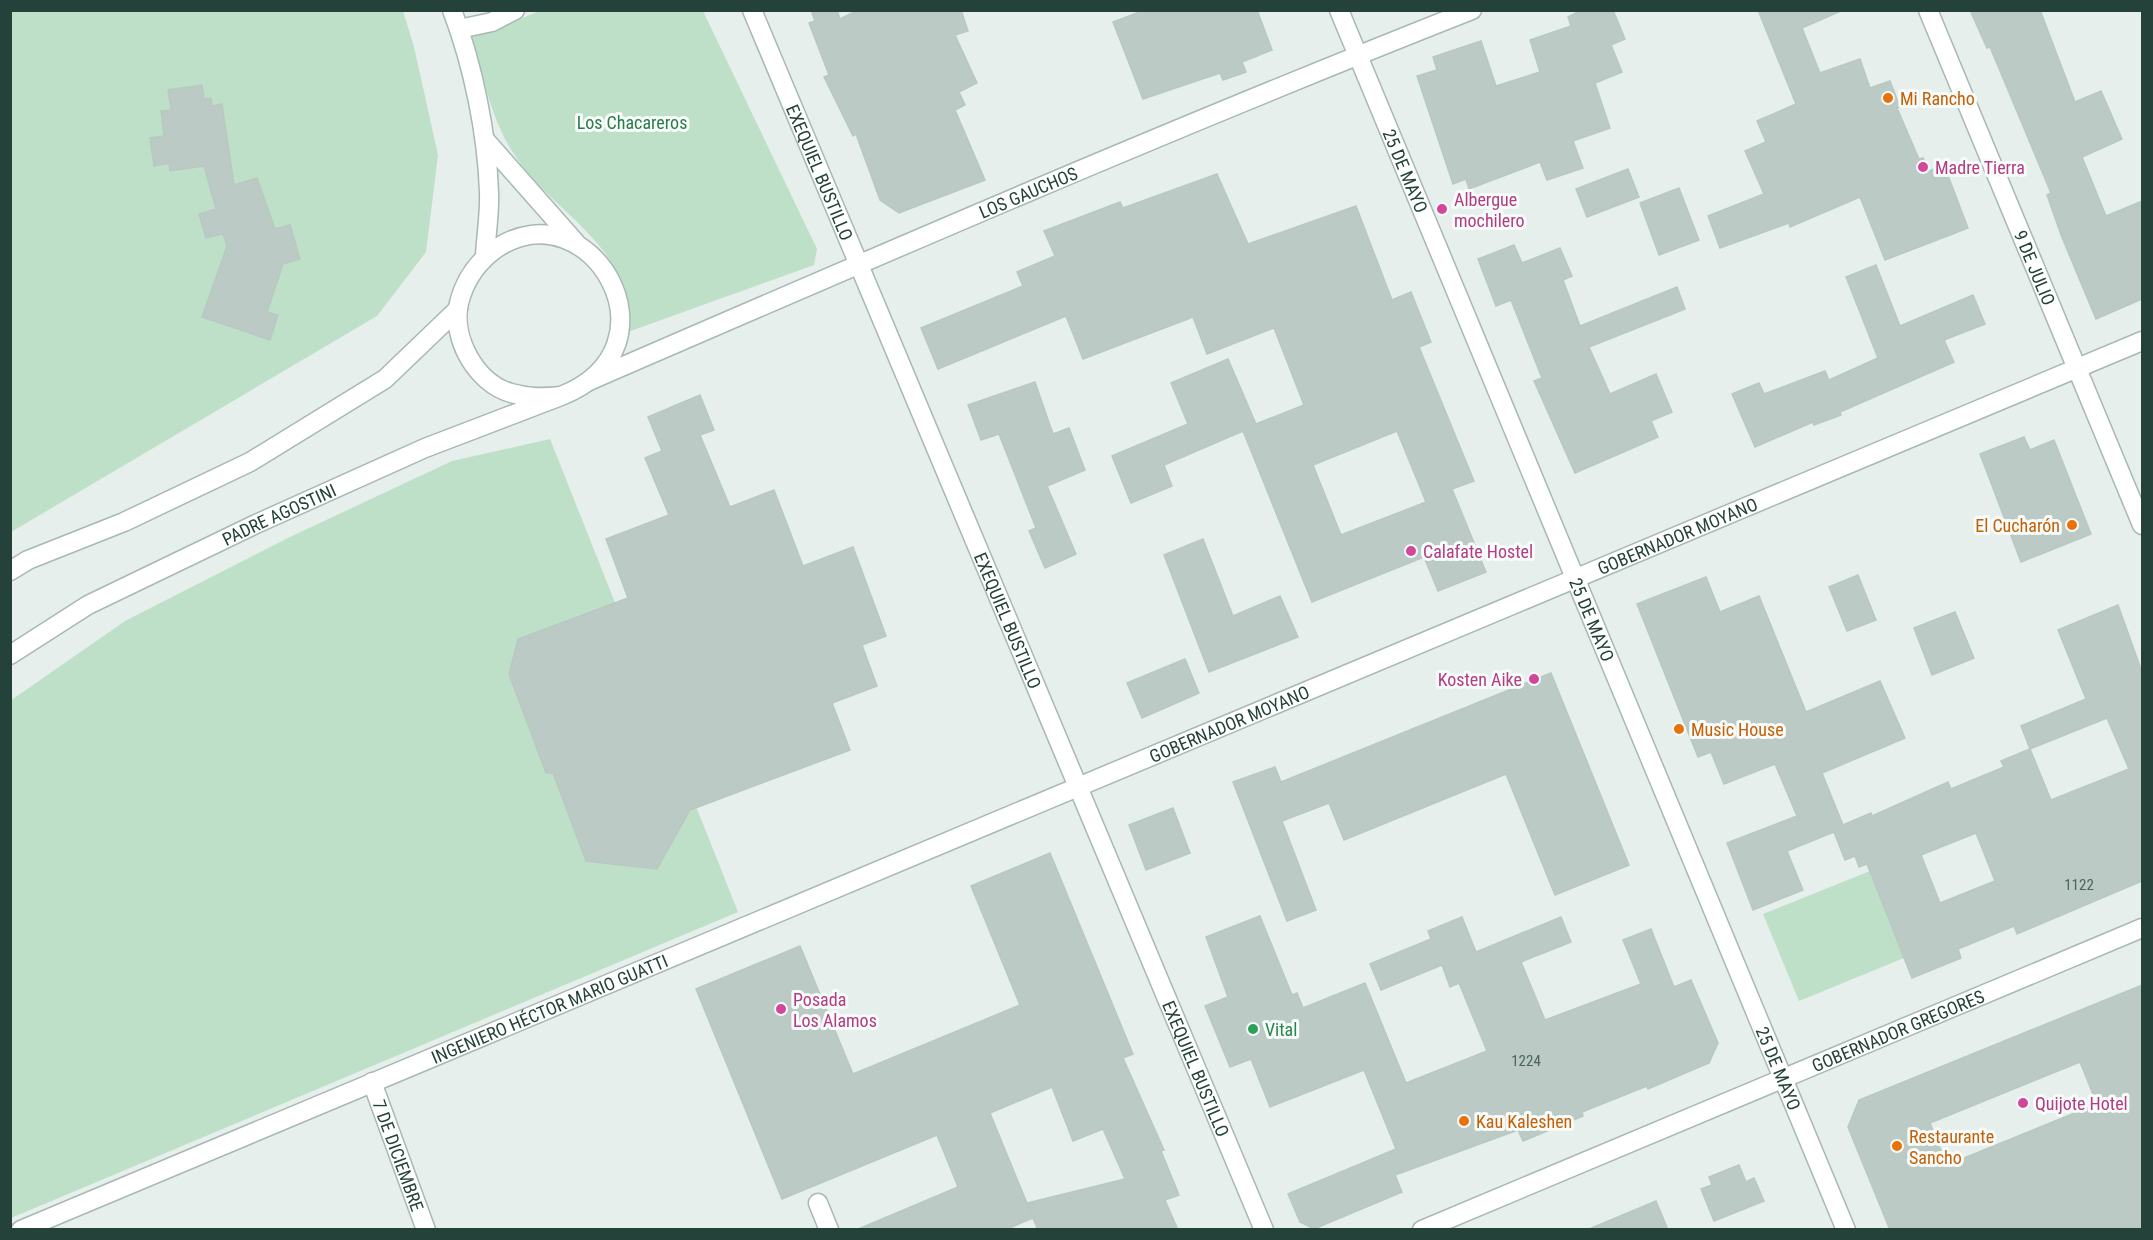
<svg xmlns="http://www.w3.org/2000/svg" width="2153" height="1240" font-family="'Roboto Condensed',sans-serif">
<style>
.green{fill:#bfe0c8}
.building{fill:#bbcac4;stroke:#b8c9c2;stroke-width:1.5;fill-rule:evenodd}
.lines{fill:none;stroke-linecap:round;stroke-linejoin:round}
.minor-casing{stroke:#a8b8b2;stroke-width:21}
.tertiary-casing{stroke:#a8b8b2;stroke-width:21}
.minor{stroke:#fff;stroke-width:18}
.tertiary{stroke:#fff;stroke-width:18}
.food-dot{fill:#e8710a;stroke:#f7fbf9;stroke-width:2}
.hotel-dot{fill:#d1479c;stroke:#f7fbf9;stroke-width:2}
.leisure-dot{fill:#2e9e5b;stroke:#f7fbf9;stroke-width:2}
.labels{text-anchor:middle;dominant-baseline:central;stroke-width:6;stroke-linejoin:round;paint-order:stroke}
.number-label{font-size:15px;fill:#4a645c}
.food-label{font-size:18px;fill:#c56008;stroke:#f7fbf9;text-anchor:start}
.park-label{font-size:18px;fill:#2d7a4b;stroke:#f7fbf9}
.hotel-label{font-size:18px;fill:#b23c85;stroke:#f7fbf9;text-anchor:start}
.street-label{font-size:18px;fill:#24423a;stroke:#f7fbf9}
.leisure-label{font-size:18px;fill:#27864d;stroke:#f7fbf9;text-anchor:start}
</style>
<rect width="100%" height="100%" fill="#e6efeb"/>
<g class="green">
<polygon points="10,11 403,11 414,47 438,155 426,252 377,316 11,532"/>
<path d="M 540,11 L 703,11 L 817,249 L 814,265 L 625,333 C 625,319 627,300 623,287 C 605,233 546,203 516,157 C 492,123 483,77 472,37 Z"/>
<polygon points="550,439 738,912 11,1218 10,701 125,621 290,537 452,461"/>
<polygon points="1870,871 1904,958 1799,1001 1763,914"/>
</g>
<g class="building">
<polygon points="811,10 837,10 840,19 858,10 961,10 968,31 955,35 977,83 959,92 965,105 955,110 985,180 899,213 880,200 856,134 853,136 824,77 829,75 809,23 815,21"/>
<polygon points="1145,10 1257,10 1272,50 1242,62 1246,72 1223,80 1220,73 1143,99 1113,22"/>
<polygon points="1582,10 1613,10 1625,39 1611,45 1622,72 1595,83 1610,128 1573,141 1583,168 1547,180 1540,162 1469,189 1466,179 1453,184 1417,76 1437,70 1433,57 1481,41 1496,86 1540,72 1530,40 1571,26 1568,17"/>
<polygon points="1758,10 1843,10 1802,28 1820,73 1860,59 1870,88 1890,81 1900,107 1897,108 1919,159 1923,158 1929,171 1944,165 1968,228 1885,260 1860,197 1790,227 1789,223 1720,248 1708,216 1764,194 1745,151 1766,142 1757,121 1796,104"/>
<polygon points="1970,10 2040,10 2075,102 2101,91 2122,139 2082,157 2106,216 2142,201 2142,299 2096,319 2061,235 2047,195 2051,193 1990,47 1987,48"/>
<polygon points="202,85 204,99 211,98 212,106 222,104 234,185 257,178 275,229 290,225 300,259 283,264 267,312 278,315 270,340 202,317 227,246 223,234 206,238 199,214 216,209 204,166 170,171 169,163 154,166 150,138 164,136 161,111 171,110 168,90"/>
<polygon points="1628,169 1639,197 1587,217 1576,189"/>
<path d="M 1217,174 L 1248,244 L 1356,206 L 1392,300 L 1411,292 L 1431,342 L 1419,347 L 1474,481 L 1452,489 L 1486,572 L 1438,591 L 1424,557 L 1312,602 L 1243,431 L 1164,465 L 1172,486 L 1131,503 L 1112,456 L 1188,424 L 1171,383 L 1228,359 L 1256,424 L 1304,405 L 1274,328 L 1207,354 L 1193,317 L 1083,359 L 1066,316 L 938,369 L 921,328 L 1023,286 L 1017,272 L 1055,256 L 1044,231 L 1120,202 L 1123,208 ZM 1397,431 L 1426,502 L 1341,535 L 1313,465 Z"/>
<polygon points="1679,188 1699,240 1659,255 1640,203"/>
<polygon points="1514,245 1522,263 1560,248 1572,276 1563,280 1580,326 1677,287 1685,309 1589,347 1610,394 1656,374 1672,412 1651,421 1658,437 1575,473 1534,381 1542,378 1511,300 1496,306 1478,259"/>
<polygon points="1876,265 1900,326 1973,295 1985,324 1944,340 1954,362 1840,412 1841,415 1814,425 1813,422 1755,447 1732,394 1759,383 1764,394 1825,371 1829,380 1878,358 1846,277"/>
<polygon points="1035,382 1053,434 1069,428 1085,470 1047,486 1076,554 1045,568 1029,531 1036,528 999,434 981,440 968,405"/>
<polygon points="700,395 714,430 700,435 730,507 774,490 803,566 853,547 886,636 862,645 877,686 832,703 850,750 690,810 657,869 586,861 553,773 546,773 509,674 518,639 628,598 606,539 669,515 645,458 662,451 648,417"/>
<polygon points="2024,437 2030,450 2054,440 2091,534 2021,562 1980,454"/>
<polygon points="1203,539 1233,616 1280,596 1298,637 1209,672 1164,555"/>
<polygon points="1858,575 1876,620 1847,631 1829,587"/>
<path d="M 1706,577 L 1720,612 L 1759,596 L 1806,712 L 1880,681 L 1905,738 L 1822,773 L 1843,825 L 1871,813 L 1872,816 L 1948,782 L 1951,789 L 2004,767 L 2001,761 L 2030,749 L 2021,726 L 2086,699 L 2058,630 L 2118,605 L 2142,672 L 2142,881 L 2017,934 L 2014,926 L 1958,949 L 1961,958 L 1912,978 L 1867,864 L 1859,867 L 1855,856 L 1845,860 L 1834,832 L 1787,851 L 1803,890 L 1753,910 L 1727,843 L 1797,816 L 1775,764 L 1724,784 L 1711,752 L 1698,757 L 1637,604 ZM 2107,718 L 2129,769 L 2051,800 L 2030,749 ZM 1976,833 L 1995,881 L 1940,903 L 1921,855 Z"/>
<polygon points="1955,612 1974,658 1932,675 1914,628"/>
<polygon points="1185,659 1199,693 1142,718 1127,683"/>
<polygon points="1551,673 1629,865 1555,895 1506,774 1344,840 1329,803 1282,821 1316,910 1287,921 1233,782 1275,767 1281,782"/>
<polygon points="1173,808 1190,853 1146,870 1129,825"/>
<path d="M 1050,853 L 1133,1054 L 1123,1058 L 1164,1150 L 1161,1151 L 1179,1195 L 1165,1200 L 1178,1230 L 1038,1230 L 1033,1218 L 1005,1230 L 856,1230 L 958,1187 L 937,1135 L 782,1199 L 696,989 L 800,946 L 853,1074 L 1020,1005 L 971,886 ZM 1052,1087 L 1073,1141 L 1103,1129 L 1125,1179 L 1027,1203 L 1033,1218 L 990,1113 Z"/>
<polygon points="1260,916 1292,995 1297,993 1303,1008 1365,983 1406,1083 1487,1051 1459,983 1450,987 1442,965 1381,990 1370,964 1431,939 1428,931 1462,917 1476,952 1561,917 1571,942 1521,962 1545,1020 1641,984 1623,940 1651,929 1674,987 1691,980 1718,1043 1709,1063 1648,1089 1647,1086 1582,1112 1583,1116 1523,1141 1518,1130 1395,1175 1402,1192 1314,1229 1300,1222 1288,1194 1396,1149 1364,1070 1270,1107 1251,1059 1230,1067 1205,1006 1228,997 1206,937"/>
<path d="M 2142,985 L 2142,1230 L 1890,1230 L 1848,1127 L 1859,1100 ZM 2080,1062 L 2097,1104 L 1947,1165 L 1930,1123 Z"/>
<polygon points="1739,1165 1746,1182 1754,1178 1764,1201 1714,1221 1701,1189 1712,1185 1709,1177"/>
<polygon points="1656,1201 1668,1230 1590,1230 1589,1229"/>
</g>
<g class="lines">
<g class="minor-casing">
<g id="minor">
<path id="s1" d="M 752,10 L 1264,1230"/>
<path id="s2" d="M 1339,10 L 1846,1230"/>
<path id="s3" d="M 1928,10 L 2142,525"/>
<polyline points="459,29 492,22 515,10"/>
<path id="s4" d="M 589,381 C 882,254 1175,127 1472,10"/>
<path id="s5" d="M 372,1082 L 426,1230"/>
<polyline points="818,1203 829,1230"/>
<path id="s6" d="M 21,1230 L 2142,341"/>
<path id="s7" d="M 1422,1230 L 2142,928"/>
</g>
</g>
<g class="tertiary-casing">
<g id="tertiary">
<path d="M 452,10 C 473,65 487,133 489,192 C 490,213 486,235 485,256"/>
<polyline points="486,141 576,243"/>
<polyline points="10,571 28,560 124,522 250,462 385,379 458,309"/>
<path id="s8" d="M 10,655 L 88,605 L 256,524 L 425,448 L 561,396 C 685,347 590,187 497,248 C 477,262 465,279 459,303 C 451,338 476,383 511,393 C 529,398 543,398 561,396"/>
</g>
</g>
<use href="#minor" class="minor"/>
<use href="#tertiary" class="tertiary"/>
</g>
<g class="food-dot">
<circle cx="1888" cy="98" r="6"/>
<circle cx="2072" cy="525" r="6"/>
<circle cx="1679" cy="729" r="6"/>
<circle cx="1464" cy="1121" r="6"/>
<circle cx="1897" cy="1146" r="6"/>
</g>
<g class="hotel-dot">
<circle cx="1923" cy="167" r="6"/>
<circle cx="1442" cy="209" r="6"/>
<circle cx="1411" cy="551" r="6"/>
<circle cx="1534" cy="679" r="6"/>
<circle cx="781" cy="1009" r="6"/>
<circle cx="2023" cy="1103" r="6"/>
</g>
<circle class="leisure-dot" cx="1253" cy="1029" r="6"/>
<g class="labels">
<g class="number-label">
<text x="2079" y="885">1122</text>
<text x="1526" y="1061">1224</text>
</g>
<g class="food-label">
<text x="1900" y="98">Mi Rancho</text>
<text x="2060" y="525" text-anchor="end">El Cucharón</text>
<text x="1691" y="729">Music House</text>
<text x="1476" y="1121">Kau Kaleshen</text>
<text x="1909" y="1136">Restaurante<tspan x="1909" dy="21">Sancho</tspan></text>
</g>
<g class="park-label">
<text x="632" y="122">Los Chacareros</text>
</g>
<g class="hotel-label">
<text x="1935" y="167">Madre Tierra</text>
<text x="1454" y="199">Albergue<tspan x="1454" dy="21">mochilero</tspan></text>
<text x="1423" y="551">Calafate Hostel</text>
<text x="1522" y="679" text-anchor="end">Kosten Aike</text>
<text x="793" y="999">Posada<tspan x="793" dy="21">Los Alamos</tspan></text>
<text x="2035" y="1103">Quijote Hotel</text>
</g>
<g class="street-label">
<text stroke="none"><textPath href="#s2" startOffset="174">25 DE MAYO</textPath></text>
<text stroke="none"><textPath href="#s1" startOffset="176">EXEQUIEL BUSTILLO</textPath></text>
<text stroke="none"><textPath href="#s4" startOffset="478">LOS GAUCHOS</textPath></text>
<text stroke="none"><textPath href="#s3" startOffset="279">9 DE JULIO</textPath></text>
<text stroke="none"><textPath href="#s8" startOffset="304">PADRE AGOSTINI</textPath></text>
<text stroke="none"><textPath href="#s6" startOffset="1796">GOBERNADOR MOYANO</textPath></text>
<text stroke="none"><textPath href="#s1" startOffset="662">EXEQUIEL BUSTILLO</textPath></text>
<text stroke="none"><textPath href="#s2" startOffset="660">25 DE MAYO</textPath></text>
<text stroke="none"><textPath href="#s6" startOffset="1310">GOBERNADOR MOYANO</textPath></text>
<text stroke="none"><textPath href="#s6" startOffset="573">INGENIERO HÉCTOR MARIO GUATTI</textPath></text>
<text stroke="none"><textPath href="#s7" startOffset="516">GOBERNADOR GREGORES</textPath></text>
<text stroke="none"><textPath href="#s1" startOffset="1148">EXEQUIEL BUSTILLO</textPath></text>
<text stroke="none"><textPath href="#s2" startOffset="1146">25 DE MAYO</textPath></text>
<text stroke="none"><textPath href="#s5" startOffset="78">7 DE DICIEMBRE</textPath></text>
</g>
<g class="leisure-label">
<text x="1265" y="1029">Vital</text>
</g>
</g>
<rect width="2153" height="1240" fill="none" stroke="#24423a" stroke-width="24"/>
</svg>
